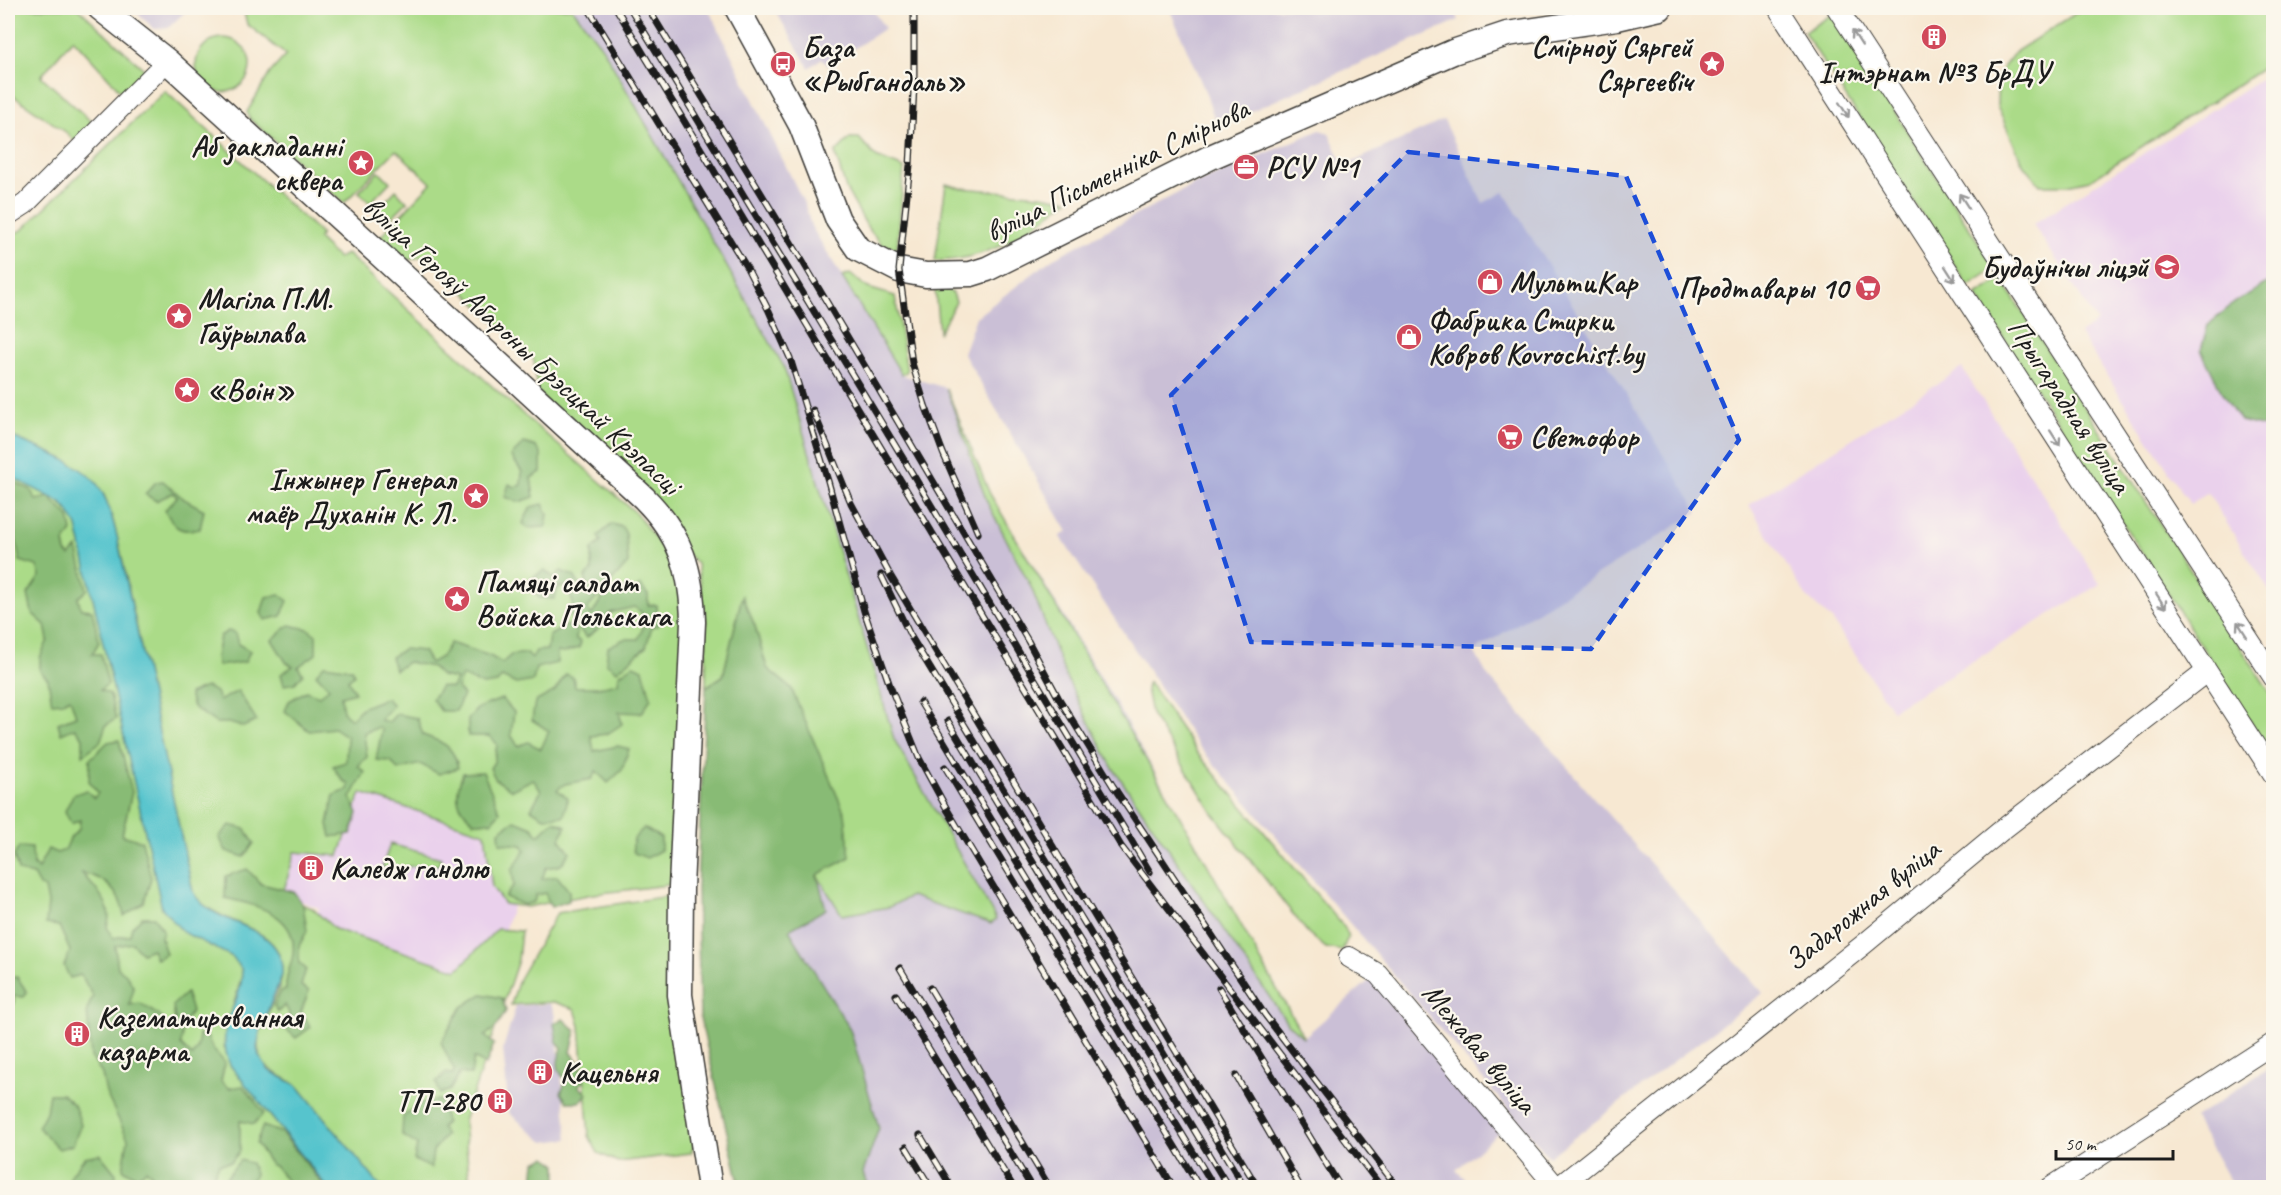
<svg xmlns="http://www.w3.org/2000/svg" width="2281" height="1195" font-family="Caveat,sans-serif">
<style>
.built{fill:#ead1ec}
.industrial{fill:#cabfd6}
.green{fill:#abdb88;stroke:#647c52;stroke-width:1.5}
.forest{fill:#88bb74;stroke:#526c48;stroke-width:1.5}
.water{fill:#56c4cd;stroke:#397074;stroke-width:1.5}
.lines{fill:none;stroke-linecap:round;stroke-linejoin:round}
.minor-casing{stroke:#3d3b37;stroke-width:22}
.major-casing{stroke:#3d3b37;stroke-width:27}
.minor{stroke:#fff;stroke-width:20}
.major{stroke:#fff;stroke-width:24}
.rail-casing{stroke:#1c1c1c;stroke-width:7}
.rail{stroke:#fbf7ec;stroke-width:4.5;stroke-dasharray:14;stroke-linecap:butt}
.oneway{stroke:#999}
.marked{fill:#1d4ed8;fill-opacity:0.2;stroke:#1d4ed8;stroke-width:4.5;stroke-dasharray:12 8;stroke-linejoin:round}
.labels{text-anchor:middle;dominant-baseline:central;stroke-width:4.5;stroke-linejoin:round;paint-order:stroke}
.poi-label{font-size:30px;font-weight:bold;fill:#1c1c1c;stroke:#fbf7ec;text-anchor:start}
.street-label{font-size:30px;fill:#1c1c1c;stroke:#fbf7ec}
</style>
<rect width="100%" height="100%" fill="#fbf7ec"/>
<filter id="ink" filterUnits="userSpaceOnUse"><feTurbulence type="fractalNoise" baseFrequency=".0167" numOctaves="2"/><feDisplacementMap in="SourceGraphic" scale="12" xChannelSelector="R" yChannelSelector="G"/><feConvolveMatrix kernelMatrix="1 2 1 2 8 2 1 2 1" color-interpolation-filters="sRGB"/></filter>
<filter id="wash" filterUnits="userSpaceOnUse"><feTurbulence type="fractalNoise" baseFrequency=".008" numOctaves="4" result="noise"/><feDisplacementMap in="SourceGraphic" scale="24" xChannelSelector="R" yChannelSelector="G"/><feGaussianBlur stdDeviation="1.35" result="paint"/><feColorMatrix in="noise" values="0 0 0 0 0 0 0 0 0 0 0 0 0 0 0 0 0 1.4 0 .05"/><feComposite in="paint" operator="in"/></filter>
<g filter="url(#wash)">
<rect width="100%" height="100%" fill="#f7e8d2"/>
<g class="built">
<polygon points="2273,71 2273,597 2208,493 2190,504 2080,334 2097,322 2033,224"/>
<polygon points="1962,368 2100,584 1892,710 1833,621 1806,596 1749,505"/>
<polygon points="457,760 521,880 498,950 389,1105 294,998 319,908 247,880 216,815"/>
</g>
<g class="industrial">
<polygon points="131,8 189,8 168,28 155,29"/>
<polygon points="505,8 708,8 805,205 811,226 902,375 946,388 990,494 1112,696 1304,1037 1371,979 1502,1129 1456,1170 1474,1187 750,1187 745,621"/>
<polygon points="774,8 871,8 885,28 828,66 822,58 809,68"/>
<polygon points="1169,8 1453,8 1459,20 1217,126 1205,91"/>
<polygon points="1444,120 1483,203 1504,192 1698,512 1474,651 1487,675 1763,993 1549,1157 1197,744 1060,536 1068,532 963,353 976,317 1052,259 1197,183 1320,130 1329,133 1344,166"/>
<polygon points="550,1004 554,1012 568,1139 544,1142 509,1113 503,1049 516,1006"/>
<polygon points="2273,1065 2273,1187 2233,1187 2194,1118"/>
</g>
<g class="green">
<polygon points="8,8 78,8 147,72 124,95 73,39 41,76 93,123 74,141 67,133 8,92"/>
<polygon points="243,8 572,8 602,47 784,367 894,739 996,919 991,924 911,896 889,907 842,915 817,875 791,688 767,669 755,626 742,597 723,676 706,687 706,621 697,564 537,392 534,360 427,255 405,261 380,237 431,183 396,150 344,203 250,119 247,112 270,73 286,55 247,24"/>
<polygon points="2084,8 2273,8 2273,62 2090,180 2067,185 2040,185 2023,164 1997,106 1998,74 2015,52"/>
<polygon points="1832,14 1995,268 1968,286 1804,32"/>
<circle cx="223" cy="65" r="27"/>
<path d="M 165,91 L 321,234 L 318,239 L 338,258 L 347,254 L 516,408 L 636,513 L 657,541 L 673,569 L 685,614 L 676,884 L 593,894 L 527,907 L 504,904 L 492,887 L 485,833 L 361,793 L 339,856 L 295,852 L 282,897 L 312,908 L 335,929 L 457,970 L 497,929 L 521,931 L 518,960 L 464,1121 L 470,1187 L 381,1187 L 298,1086 C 276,1071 256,1071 258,1038 C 263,1017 280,996 282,974 C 286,921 213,928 193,892 L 121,553 C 116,533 113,513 104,495 C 86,462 40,449 8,435 L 8,234 L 21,231 Z"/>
<polygon points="850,138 859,138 876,157 904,168 897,249 882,245 868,228 846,189 835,153"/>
<polygon points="379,171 390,182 370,203 359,192"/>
<path d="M 946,184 L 961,188 L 1041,195 L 1068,200 C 1025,233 992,260 935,261 Z"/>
<polygon points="396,190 407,202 388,221 377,210"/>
<polygon points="850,274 868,288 895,296 907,371 902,375 842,277"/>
<polygon points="2001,279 2273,697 2273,757 1976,295"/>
<polygon points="935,289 945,289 953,293 956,302 939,332"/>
<polygon points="946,388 990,494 1200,851 1304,1038 1288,1024 1111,765 1066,677 1031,587 987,502"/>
<path d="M 8,475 C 35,488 65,497 77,526 L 162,908 L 183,932 L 233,957 L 240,964 L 242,975 L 225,1035 L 224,1046 L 230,1065 L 327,1187 L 8,1187 Z"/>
<polygon points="1149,682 1198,754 1345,928 1348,937 1342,951 1326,948 1308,933 1213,813 1151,714 1146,688"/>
<polygon points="390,844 441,858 439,865 382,868"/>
<polygon points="675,895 695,1143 691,1153 618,1162 598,1153 589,1136 580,1026 575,1009 554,1002 511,1005 519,979 557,913"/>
</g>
<g class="forest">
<polygon points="2273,279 2273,421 2265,427 2240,421 2222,393 2201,350 2208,325 2234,303"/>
<polygon points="524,443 536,447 541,454 541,472 531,478 534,497 519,502 505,497 509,484 515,487 521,485 522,472 511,456"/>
<polygon points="8,480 30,489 36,500 49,497 69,517 72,531 64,543 66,552 70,556 77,548 87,590 78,598 81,609 92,610 99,642 92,654 101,654 108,684 100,690 110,694 116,719 106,725 100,742 83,755 83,738 75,728 61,734 58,723 76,716 70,698 63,702 52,703 48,679 40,671 40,658 48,640 45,625 32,613 28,594 40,576 37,566 20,561 14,531 8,529"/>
<path d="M 163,481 L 184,499 L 204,510 L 200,529 C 179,533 174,528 165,510 L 177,497 L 173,493 L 156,501 L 145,494 L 156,482 Z"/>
<polygon points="543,504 548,514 546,527 527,528 523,523 531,507"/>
<path d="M 612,524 L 622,527 L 626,534 L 628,563 L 587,609 L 592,615 C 603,595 608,584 634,590 L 640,585 L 648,595 L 648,605 L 657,605 L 658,626 L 652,626 L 646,647 L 617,671 L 606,663 L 608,647 L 624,639 L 638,639 L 645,623 L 641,612 L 634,607 L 610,613 L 598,629 L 586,638 L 570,616 L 573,603 L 567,586 L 559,587 L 554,599 L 539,598 L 527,581 L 545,570 L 553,577 L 561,571 L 574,576 L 580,586 L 587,583 L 585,577 L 592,570 L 592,549 L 601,542 L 598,536 Z"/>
<polygon points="280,595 288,601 281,616 265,620 261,613 266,597"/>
<polygon points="742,596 755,626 767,668 791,688 845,814 850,857 817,875 826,909 789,930 850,1029 879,1128 863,1173 868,1187 740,1187 700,1018 697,888 706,687 723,676"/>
<polygon points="289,625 308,629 316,635 316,654 298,667 303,674 295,683 284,685 281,674 293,666 286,662 272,640"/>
<polygon points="567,625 577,631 576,639 581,642 579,648 563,653 557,652 557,663 536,668 533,681 516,684 502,677 497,683 483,685 462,676 457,688 463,695 456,711 441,711 432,699 441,686 452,688 456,679 441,676 432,667 408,662 395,670 391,657 404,649 423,651 430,663 441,657 450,643 490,656 502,663 511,655 527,653 532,658 536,651 547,650 549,636"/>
<polygon points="228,631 235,633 238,644 250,651 245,662 218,666 216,657 220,636"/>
<path d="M 324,665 L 352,669 L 354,675 L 348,680 L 355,692 L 341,696 L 343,712 L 352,719 L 361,708 L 386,698 L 393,705 L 380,720 L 389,722 L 396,714 L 417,718 L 423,735 C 443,742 454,746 458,768 L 439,774 L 420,764 L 398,770 L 391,761 L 376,760 L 382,729 L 379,727 L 364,733 L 367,757 L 358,766 L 365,772 L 351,798 L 358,813 L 351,834 L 331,837 L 328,824 L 334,795 L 348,790 L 349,784 L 342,780 L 333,766 L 346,762 L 347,737 L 334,728 L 309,731 L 285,711 L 289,701 L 306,691 L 319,696 L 329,688 L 316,674 Z"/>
<polygon points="633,665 643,669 651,698 642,713 619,712 622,724 607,734 591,736 594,751 618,746 629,749 622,770 608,783 596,771 592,779 565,784 557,790 568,798 564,816 544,817 531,809 541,791 533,779 512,790 496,780 490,768 494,762 497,744 489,736 468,736 468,719 478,708 502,699 514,712 511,735 518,746 528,742 541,749 549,731 532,720 535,702 555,691 566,674 573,677 575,687 599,687 618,683 619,675"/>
<polygon points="206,687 216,692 219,701 238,691 257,721 243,727 229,723 216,723 193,707 189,694"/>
<path d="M 119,740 L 132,792 L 122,835 L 142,841 L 151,878 L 144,902 L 124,916 C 121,893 105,877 82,873 C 96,891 115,904 107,927 L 113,938 L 130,935 L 132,927 L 142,917 L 154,917 L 163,930 L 161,938 L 166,954 L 156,959 L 152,949 L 142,953 L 132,943 L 115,946 L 118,968 L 126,974 L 134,988 L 129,1005 L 140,1003 L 161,1017 L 169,1028 L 175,1021 L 173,1005 L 186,993 L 192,1011 L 183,1024 L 181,1045 L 192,1056 L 197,1049 L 199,1035 L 206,1035 L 213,1049 L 225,1063 L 221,1081 L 229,1088 L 243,1086 L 264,1113 L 254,1124 L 240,1121 L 240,1151 L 231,1162 L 219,1164 L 211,1181 L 222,1183 L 240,1160 L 251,1163 L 255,1174 L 250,1185 L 243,1187 L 143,1187 L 152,1174 L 146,1170 L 137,1177 L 123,1169 L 128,1139 L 106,1093 L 102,1074 L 91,1057 L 87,1010 L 93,996 L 81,975 L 70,978 L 64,966 L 70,951 L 59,926 L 46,924 L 48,903 L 45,888 L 39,886 L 33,875 L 18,871 L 14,856 L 19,847 L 32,848 L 33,864 L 38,869 L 48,849 L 57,853 L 65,850 L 71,837 L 79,829 L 80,820 L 71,824 L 65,811 L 73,795 L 86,790 L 94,798 L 98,793 L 89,781 L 90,759 L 108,742 Z"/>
<path d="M 483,772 L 500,812 L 491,822 L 474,822 C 455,805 454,796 463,773 Z"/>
<polygon points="515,820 532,827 539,835 554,821 566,826 560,839 570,852 561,865 546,868 542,879 557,876 569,891 569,901 551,907 545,893 536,895 534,902 524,905 505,897 514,885 512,870 525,850 522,845 500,843 499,831"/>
<polygon points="230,825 245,829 254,843 244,857 226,851 219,837"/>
<path d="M 644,828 L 661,838 L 661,850 L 647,858 L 634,853 C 630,841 635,836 644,828 Z"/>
<path d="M 247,869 L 261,884 L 294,892 L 303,905 L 307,931 L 299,946 L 299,963 L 306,969 L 301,986 L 309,991 L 301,1012 L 311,1027 L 296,1038 L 287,1030 L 289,1013 L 285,1005 L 278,1012 L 274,1006 L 281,991 L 286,990 C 285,974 291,968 293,954 C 298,914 255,905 225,898 L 226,876 Z"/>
<polygon points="17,977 27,992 24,997 14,996 14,1004 8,1013 8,978"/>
<polygon points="482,994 502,998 506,1011 497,1026 485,1036 494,1044 486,1065 474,1058 471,1075 460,1073 450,1090 440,1094 436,1082 445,1073 453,1074 454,1070 441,1042 462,1007"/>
<path d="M 563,1019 L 576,1031 L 571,1052 L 580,1064 L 584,1081 L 579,1086 L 587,1094 L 580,1102 L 567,1102 L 561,1093 L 566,1080 C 555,1070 557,1060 562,1048 L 557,1042 L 554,1023 Z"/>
<polygon points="49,1094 62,1094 74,1105 81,1124 73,1145 59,1149 38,1127 46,1112"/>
<polygon points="438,1100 446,1103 444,1113 446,1122 441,1128 446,1135 433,1151 431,1168 414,1160 417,1145 402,1135 403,1117 418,1104"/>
<polygon points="263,1126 282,1133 325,1187 291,1187 275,1166 271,1165 256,1143"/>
<polygon points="100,1154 116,1174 114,1187 72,1187 70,1176 85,1157"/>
<polygon points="546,1157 557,1165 557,1179 544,1187 533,1183 535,1162"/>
</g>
<path class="water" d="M 8,435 C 34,447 79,461 97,484 C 108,499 112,518 117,536 L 193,892 C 214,930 285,920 282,975 L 260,1030 L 257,1048 L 259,1056 L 268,1070 L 298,1086 L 381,1187 L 327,1187 L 230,1065 C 213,1022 243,1005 242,970 L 233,957 L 183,932 L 162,908 L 77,526 L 67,509 L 60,502 L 8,475 Z"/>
</g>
<g filter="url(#ink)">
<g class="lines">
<g class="minor-casing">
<g id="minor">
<polyline points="1778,8 2274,775"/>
<polyline points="1837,8 2274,678"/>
<polyline points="8,215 25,204 167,61"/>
<polyline points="1349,957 1378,974 1557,1188 1863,945 2002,830 2206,672"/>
<polyline points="2050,1188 2274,1043"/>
</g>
</g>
<g class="major-casing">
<g id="major">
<path d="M 100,8 L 167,61 L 386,260 L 644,498 C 681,535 692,571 693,622 L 681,888 L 680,995 L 710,1188"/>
<polyline points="737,8 801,125 838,220 858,249 899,270 926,275 971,274 987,269 1213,156 1453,52 1507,34 1617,18 1660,8"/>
</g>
</g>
<use href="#minor" class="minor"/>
<use href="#major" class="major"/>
<g class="rail-casing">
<g id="rail">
<polyline points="588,8 747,268 769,311 790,358 828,481 864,611 890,686 919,758 948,811 1174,1188"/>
<polyline points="616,8 1121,846 1382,1188"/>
<polyline points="630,8 915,478 1150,872"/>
<polyline points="648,8 803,262 1028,641 1058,697 1113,786 1265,1015 1398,1188"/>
<polyline points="914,8 914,87 910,165 899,270 912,363 925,405 943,453 978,533"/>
<polyline points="813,410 851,503 890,575 1258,1188"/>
<polyline points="881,575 910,635 1245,1188"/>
<polyline points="920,702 1215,1188"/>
<polyline points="948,721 1229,1188"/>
<polyline points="945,767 1200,1188"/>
<polyline points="900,968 1032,1188"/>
<polyline points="930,988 1050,1188"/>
<polyline points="1219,988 1341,1188"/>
<polyline points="896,995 1014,1188"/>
<polyline points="1236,1076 1301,1188"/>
<polyline points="920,1135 952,1188"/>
<polyline points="906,1147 931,1188"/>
</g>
</g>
<use href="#rail" class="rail"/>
</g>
<defs><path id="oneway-shaft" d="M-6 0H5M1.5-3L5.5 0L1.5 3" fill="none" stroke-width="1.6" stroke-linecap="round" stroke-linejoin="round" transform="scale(1.5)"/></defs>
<g class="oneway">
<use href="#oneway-shaft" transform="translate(1857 38) rotate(-123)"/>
<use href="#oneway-shaft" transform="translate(1844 110) rotate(57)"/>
<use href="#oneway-shaft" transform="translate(1964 201) rotate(-123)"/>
<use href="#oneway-shaft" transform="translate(1950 274) rotate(57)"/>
<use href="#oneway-shaft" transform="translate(2055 438) rotate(57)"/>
<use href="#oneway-shaft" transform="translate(2161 601) rotate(57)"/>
<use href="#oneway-shaft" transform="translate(2242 629) rotate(-123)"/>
</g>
</g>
<path class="marked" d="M 1408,152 L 1626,176 L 1739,440 L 1591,649 L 1251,642 L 1171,395 Z"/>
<defs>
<g id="building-disc" transform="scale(1.35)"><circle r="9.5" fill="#d1495b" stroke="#fbf7ec"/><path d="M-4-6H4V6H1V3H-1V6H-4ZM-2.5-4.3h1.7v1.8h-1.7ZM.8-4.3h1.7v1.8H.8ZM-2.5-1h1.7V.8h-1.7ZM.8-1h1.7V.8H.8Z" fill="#fff"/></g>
<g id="bus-disc" transform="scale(1.35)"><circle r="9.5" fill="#d1495b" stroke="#fbf7ec"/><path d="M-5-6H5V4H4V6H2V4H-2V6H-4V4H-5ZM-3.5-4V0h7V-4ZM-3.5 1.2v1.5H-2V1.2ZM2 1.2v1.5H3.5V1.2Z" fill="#fff"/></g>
<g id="sight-disc" transform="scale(1.35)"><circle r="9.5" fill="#d1495b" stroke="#fbf7ec"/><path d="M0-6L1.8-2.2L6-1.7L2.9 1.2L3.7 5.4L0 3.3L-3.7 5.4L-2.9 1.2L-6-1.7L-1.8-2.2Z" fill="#fff"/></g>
<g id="office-disc" transform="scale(1.35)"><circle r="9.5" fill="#d1495b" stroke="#fbf7ec"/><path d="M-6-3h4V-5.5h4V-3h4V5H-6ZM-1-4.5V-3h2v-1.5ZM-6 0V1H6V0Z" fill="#fff"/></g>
<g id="school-disc" transform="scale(1.35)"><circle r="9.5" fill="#d1495b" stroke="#fbf7ec"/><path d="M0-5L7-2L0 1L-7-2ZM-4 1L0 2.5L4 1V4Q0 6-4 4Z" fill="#fff"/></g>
<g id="shop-disc" transform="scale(1.35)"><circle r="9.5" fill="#d1495b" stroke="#fbf7ec"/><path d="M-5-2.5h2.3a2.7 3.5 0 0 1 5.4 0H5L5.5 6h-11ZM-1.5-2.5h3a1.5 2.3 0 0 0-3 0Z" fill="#fff"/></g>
<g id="supermarket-disc" transform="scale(1.35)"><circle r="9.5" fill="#d1495b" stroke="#fbf7ec"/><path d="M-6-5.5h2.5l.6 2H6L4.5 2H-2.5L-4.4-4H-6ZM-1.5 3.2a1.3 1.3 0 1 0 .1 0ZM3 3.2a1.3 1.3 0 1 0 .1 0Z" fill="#fff"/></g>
</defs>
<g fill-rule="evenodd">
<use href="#building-disc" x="1934" y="37"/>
<use href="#bus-disc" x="783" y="64"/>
<use href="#sight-disc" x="1712" y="64"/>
<use href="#sight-disc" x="361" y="163"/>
<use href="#office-disc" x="1246" y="167"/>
<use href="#school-disc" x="2167" y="267"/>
<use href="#shop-disc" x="1490" y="282"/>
<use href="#supermarket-disc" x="1868" y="288"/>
<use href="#sight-disc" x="179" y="316"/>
<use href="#shop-disc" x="1409" y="337"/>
<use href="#sight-disc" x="187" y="390"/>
<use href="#supermarket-disc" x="1510" y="437"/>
<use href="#sight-disc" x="476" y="496"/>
<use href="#sight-disc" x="457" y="599"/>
<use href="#building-disc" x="311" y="868"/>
<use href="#building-disc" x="77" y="1034"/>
<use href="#building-disc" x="540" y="1072"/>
<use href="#building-disc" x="500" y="1101"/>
</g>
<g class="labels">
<g class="poi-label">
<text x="802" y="47">База<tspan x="802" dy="34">«Рыбгандаль»</tspan></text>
<text x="1692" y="47" text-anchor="end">Смірноў Сяргей<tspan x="1692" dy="34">Сяргеевіч</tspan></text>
<text x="1934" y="72" text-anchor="middle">Інтэрнат №3 БрДУ</text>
<text x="342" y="146" text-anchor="end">Аб закладанні<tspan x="342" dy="34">сквера</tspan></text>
<text x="1266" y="167">РСУ №1</text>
<text x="2148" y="267" text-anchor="end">Будаўнічы ліцэй</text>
<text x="1510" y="282">МультиКар</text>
<text x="1848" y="288" text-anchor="end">Продтавары 10</text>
<text x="198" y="299">Магіла П.М.<tspan x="198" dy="34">Гаўрылава</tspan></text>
<text x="1428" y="320">Фабрика Стирки<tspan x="1428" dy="34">Ковров Kovrochist.by</tspan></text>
<text x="207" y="390">«Воін»</text>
<text x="1530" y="437">Светофор</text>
<text x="456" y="479" text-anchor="end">Інжынер Генерал<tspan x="456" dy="34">маёр Духанін К. Л.</tspan></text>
<text x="476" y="582">Памяці салдат<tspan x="476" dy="34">Войска Польскага</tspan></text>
<text x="330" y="868">Каледж гандлю</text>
<text x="97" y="1017">Казематированная<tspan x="97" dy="34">казарма</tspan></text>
<text x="560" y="1072">Кацельня</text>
<text x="480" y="1101" text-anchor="end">ТП-280</text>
</g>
<g class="street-label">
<text transform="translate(1117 170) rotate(-26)">вуліца Пісьменніка Смірнова</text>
<text transform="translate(522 345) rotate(43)">вуліца Герояў Абароны Брэсцкай Крэпасці</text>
<text transform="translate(2070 406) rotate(57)">Прыгарадная вуліца</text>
<text transform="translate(1862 905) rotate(-39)">Задарожная вуліца</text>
<text transform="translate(1480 1048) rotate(50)">Межавая вуліца</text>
</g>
</g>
<rect width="2281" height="1195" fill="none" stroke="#fbf7ec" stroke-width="30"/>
<path d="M2056 1150v9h117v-9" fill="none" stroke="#1c1c1c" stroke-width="3"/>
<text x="2065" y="1150" font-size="18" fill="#1c1c1c" stroke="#fbf7ec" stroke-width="4.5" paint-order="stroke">50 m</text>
</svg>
